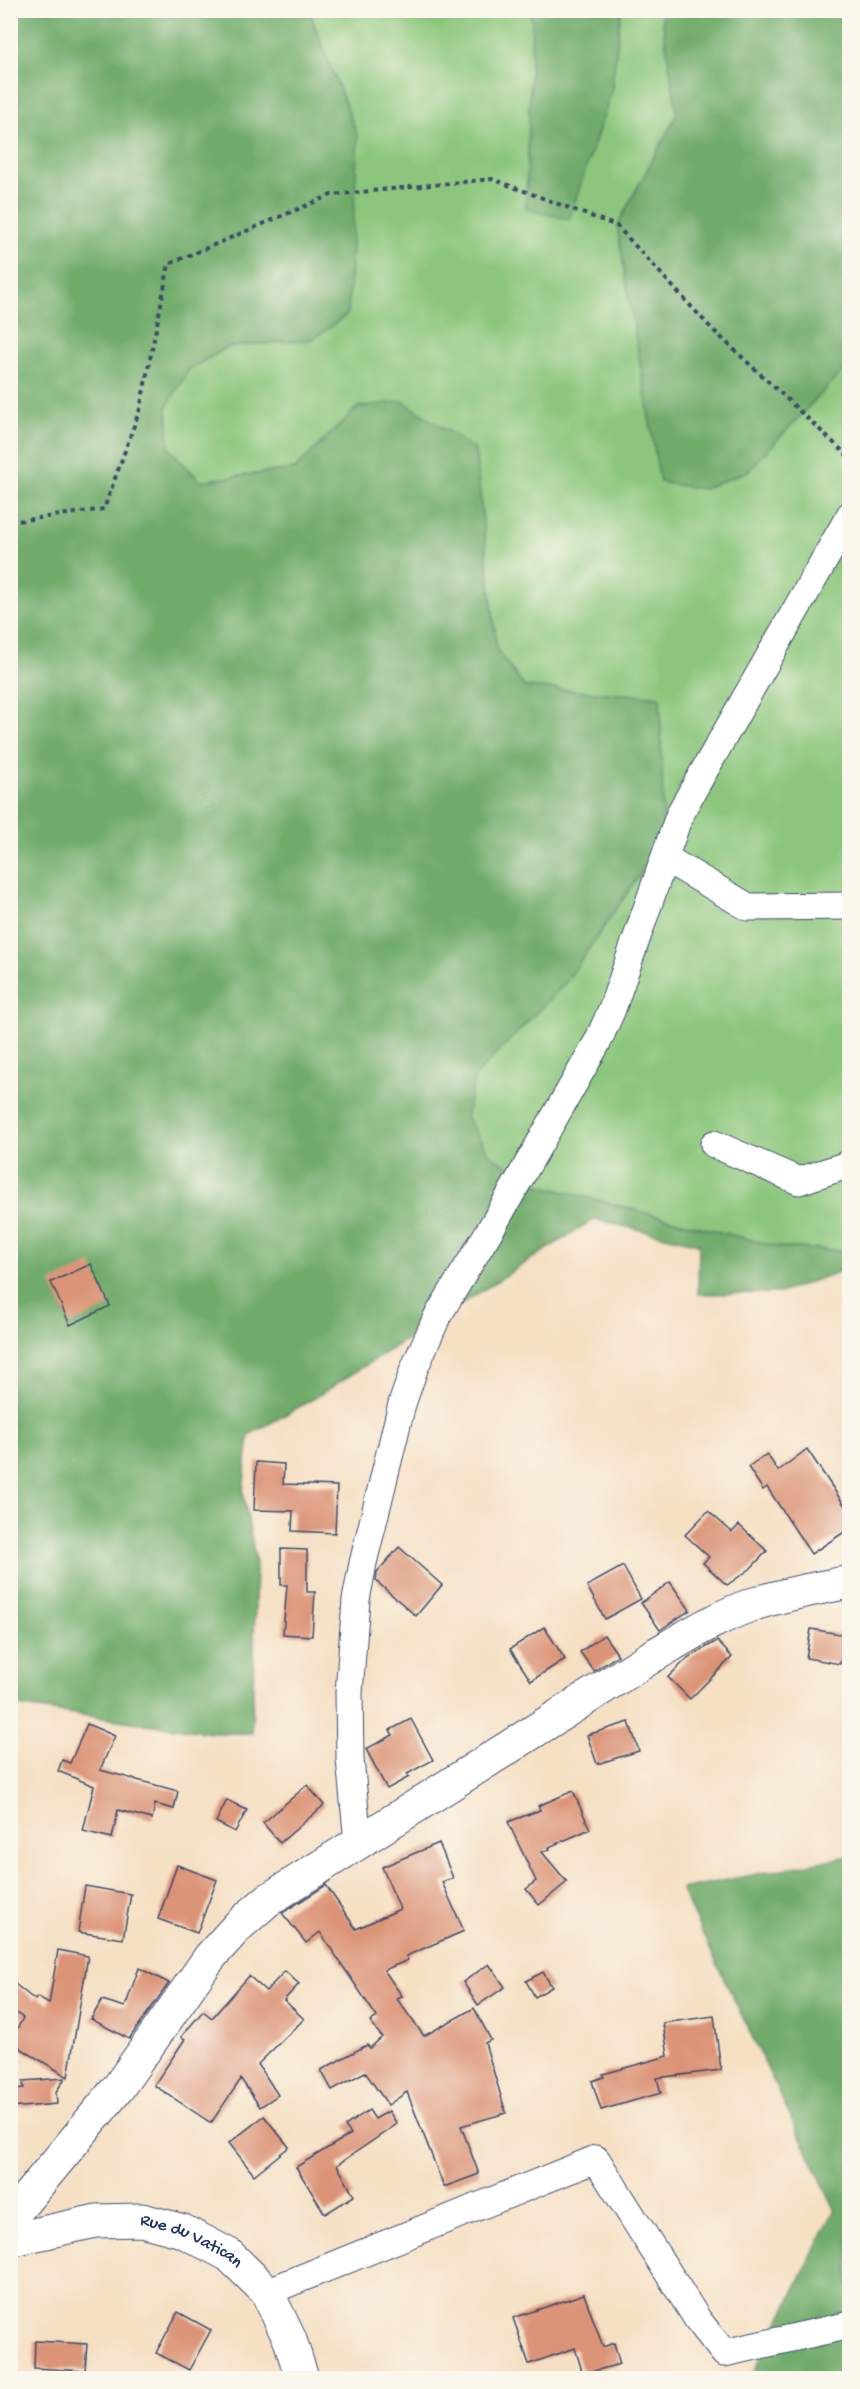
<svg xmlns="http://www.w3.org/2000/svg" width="860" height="2389" font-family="'Gochi Hand',sans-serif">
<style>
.green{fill:#8bc67b;stroke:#537a6c;stroke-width:1.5}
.forest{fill:#70ab6b;stroke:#466d64;stroke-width:1.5}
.building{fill:#dc9478}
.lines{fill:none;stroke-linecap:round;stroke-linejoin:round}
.street-casing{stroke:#3c4a6d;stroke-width:29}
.secondary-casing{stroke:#3c4a6d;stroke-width:35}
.path{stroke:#3c4a6d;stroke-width:4;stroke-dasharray:4.5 4.5;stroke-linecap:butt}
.street{stroke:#fff;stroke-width:27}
.secondary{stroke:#fff;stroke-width:33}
.labels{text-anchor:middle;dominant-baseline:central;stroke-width:4.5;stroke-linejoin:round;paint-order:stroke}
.street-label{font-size:18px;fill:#1b2f5e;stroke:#fbf7ec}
</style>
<rect width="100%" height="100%" fill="#fbf7ec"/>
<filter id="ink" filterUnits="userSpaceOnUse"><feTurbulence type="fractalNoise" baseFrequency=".0167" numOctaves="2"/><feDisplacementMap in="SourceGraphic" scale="12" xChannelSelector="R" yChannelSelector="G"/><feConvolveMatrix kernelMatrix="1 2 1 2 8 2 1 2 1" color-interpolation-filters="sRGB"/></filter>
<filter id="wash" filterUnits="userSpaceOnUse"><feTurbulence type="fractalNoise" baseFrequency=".008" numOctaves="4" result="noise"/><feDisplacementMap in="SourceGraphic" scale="24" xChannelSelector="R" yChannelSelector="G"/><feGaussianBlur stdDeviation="1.35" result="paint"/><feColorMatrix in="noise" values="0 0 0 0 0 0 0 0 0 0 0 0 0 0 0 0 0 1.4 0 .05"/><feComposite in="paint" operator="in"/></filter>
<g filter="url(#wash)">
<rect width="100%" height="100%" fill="#f5e0c4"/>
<polygon class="green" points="309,11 530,11 532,23 611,93 621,11 661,11 677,114 617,226 748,471 849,364 849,1251 778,1247 535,1184 489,1154 466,1117 475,1076 566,982 659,697 524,687 497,650 475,450 358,407 295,469 200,481 169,448 167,406 189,369 228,347 313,339 358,137"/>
<g class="forest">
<polygon points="11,11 309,11 358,137 348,314 313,339 228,347 189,369 167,406 169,448 200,481 295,469 358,407 403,401 475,450 497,650 524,687 660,697 664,839 566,982 475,1076 466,1117 489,1154 535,1184 778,1247 849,1251 849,1272 841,1271 780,1293 698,1294 699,1244 594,1219 313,1399 249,1435 243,1492 256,1563 252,1733 211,1733 11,1705"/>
<polygon points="530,11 621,11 611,93 569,219 526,209 532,23"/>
<polygon points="661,11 849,11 849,364 748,471 703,489 660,482 617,226 677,114"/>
<polygon points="849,1856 849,2378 751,2378 835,2209 681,1889"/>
</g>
<g id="blocks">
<g class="building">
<polygon points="91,1264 110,1306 70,1325 51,1282"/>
<polygon points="807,1449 849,1512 849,1529 811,1554 767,1487 763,1490 748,1467 767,1454 778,1471"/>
<polygon points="256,1462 284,1464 283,1484 337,1486 335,1533 292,1531 293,1511 254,1510"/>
<polygon points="708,1511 732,1532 739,1525 767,1551 750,1569 727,1585 703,1563 709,1557 685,1535"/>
<polygon points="399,1547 442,1585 416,1616 376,1581 377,1572"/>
<polygon points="281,1549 307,1550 307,1592 315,1592 312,1636 283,1634 287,1585 281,1585"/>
<polygon points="623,1566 641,1599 605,1619 587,1586"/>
<polygon points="670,1582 690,1610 660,1630 641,1603"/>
<polygon points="544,1627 565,1659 531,1681 510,1649"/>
<polygon points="811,1629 846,1635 840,1664 806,1658"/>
<polygon points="604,1635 618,1655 594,1671 580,1652"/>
<polygon points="717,1641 732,1657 690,1699 668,1677 689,1657"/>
<polygon points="411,1719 433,1760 407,1774 409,1777 387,1789 366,1749 393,1735 390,1730"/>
<polygon points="629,1722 639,1751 597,1764 587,1735"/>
<polygon points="87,1724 115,1736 100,1770 178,1791 174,1809 155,1804 152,1819 118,1810 112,1838 83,1831 94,1786 58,1771 62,1760 70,1763"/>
<polygon points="307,1785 324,1805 280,1843 263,1823"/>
<polygon points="573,1791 590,1829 549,1847 550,1849 542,1852 567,1882 539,1905 526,1889 536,1881 508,1822 540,1810 538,1806"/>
<polygon points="227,1800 247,1810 235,1832 216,1822"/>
<polygon points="439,1843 453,1878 442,1882 464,1931 406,1956 408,1960 384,1970 402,1996 397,1999 424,2036 474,2008 491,2040 485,2043 506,2113 461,2126 479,2174 444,2187 407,2092 388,2105 365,2072 332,2090 321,2070 367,2045 370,2048 382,2037 370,2022 377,2017 320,1932 306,1943 282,1913 326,1885 356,1929 400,1909 382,1867"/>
<polygon points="177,1865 217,1880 197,1933 158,1919"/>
<polygon points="85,1886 131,1894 123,1939 78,1932"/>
<polygon points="58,1950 88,1956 68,2077 10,2042 23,2018 10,2008 10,1980 35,2000 37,1997 49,2004"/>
<polygon points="489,1964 505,1987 478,2005 463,1982"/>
<polygon points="139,1968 169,1983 129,2039 91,2019 102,2000 125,2007"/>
<polygon points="285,1971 299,1984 284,2000 304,2019 258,2064 278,2095 260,2107 241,2079 211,2123 154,2085 185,2039 181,2037 203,2011 212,2018 249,1976 266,1991"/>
<polygon points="543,1972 552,1987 535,1997 526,1981"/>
<polygon points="714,2016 721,2070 657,2078 661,2093 601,2110 592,2081 604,2077 603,2074 668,2056 663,2023"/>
<polygon points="65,2078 56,2092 57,2104 10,2108 10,2089 24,2088 23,2081"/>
<polygon points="369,2110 375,2119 389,2111 397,2124 337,2165 354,2196 325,2214 296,2167 351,2134 345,2126"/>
<polygon points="264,2116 289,2147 254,2175 229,2143"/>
<polygon points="584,2294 603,2347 614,2343 620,2364 583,2374 575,2348 529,2364 513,2318"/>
<polygon points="178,2312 211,2330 189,2370 156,2353"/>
<polygon points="35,2341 87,2344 85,2371 34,2368"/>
</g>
</g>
</g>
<g filter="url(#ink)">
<use href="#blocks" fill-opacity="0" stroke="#3c4a6d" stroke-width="1.5"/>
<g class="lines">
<g class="street-casing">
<g id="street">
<polyline points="665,858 748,907 850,906"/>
<polyline points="714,1144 799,1181 850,1164"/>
<polyline points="358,1842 350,1759 349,1693 356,1600 363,1563 402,1404 414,1369 437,1317 496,1220 598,1041 612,1009 680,813 850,515"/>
<polyline points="267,2292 596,2159 698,2320 724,2353 850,2325"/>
</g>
</g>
<g class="secondary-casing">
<g id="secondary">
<path d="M 10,2218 L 118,2088 L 210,1957 L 238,1926 L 268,1900 L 651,1657 C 684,1638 718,1616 754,1604 C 785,1594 817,1588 850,1582"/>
<path id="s1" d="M 10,2240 L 96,2221 L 142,2220 L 183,2231 L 229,2255 L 267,2292 L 290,2340 L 302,2378"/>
</g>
</g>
<polyline class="path" points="10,522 104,509 140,409 169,264 331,195 492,179 617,226 711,328 850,458"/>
<use href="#street" class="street"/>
<use href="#secondary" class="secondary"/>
</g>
</g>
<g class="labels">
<g class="street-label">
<text stroke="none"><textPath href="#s1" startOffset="188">Rue du Vatican</textPath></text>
</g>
</g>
<rect width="860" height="2389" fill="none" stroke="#fbf7ec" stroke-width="36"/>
</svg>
